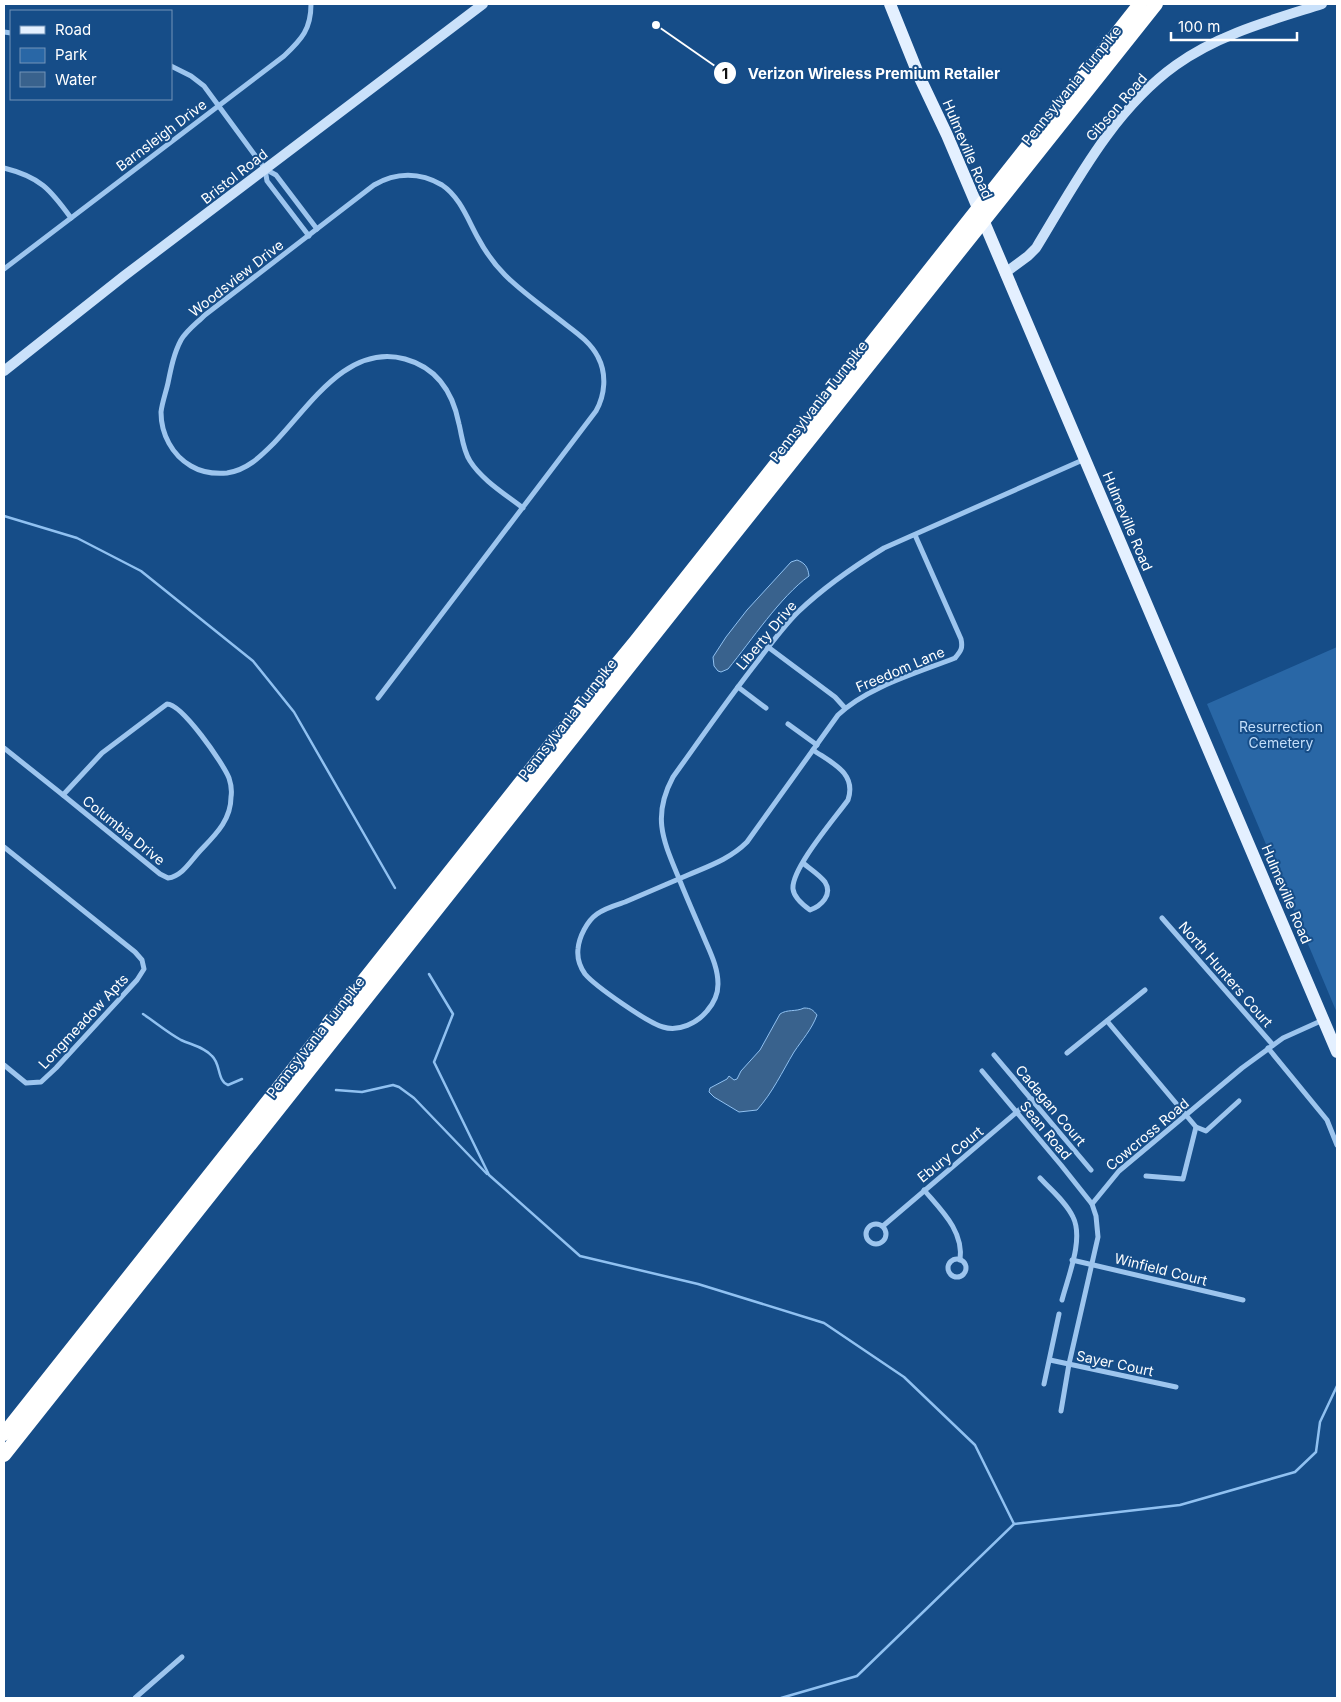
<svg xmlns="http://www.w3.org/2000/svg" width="1341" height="1702" font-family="Inter,sans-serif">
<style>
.green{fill:#2967a6}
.water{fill:#39628d;stroke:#90c1f1}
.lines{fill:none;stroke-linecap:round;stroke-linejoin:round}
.stream{stroke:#90c1f1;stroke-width:2.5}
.street{stroke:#9dc5ee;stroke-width:5}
.secondary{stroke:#cae1fa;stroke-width:10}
.primary{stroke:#e4f0ff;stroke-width:12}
.highway{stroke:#fff;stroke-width:14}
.labels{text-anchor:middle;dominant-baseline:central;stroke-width:4;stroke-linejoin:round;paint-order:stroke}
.street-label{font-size:14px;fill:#fff;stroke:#164d88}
.park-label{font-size:14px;fill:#c3defa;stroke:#164d88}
.leader{fill:none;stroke:#fff;stroke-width:2}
.callout-dot{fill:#fff;stroke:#164d88;stroke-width:2}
.mark-label{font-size:15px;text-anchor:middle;font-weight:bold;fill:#111}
.callout-label{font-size:15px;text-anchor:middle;font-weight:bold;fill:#fff;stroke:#164d88;stroke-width:4;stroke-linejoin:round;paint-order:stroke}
</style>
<rect width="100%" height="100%" fill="#164d88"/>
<polygon class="green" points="1337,647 1337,1013 1207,704"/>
<g class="water">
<path d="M 797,560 C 805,563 808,567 809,576 C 780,597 752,640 728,669 L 721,672 L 718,671 L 714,666 L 713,657 L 726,637 L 747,610 L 791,562 Z"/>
<path d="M 804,1008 C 811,1008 813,1010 817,1015 C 812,1029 802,1040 794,1052 C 782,1072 773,1092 757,1110 L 739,1112 L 714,1097 L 709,1092 L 710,1088 L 727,1079 L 729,1076 L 734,1080 L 737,1079 L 741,1071 L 760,1050 L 780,1014 C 787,1009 796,1012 804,1008 Z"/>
</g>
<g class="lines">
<g class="stream">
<polyline points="4,516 77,538 141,571 253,661 294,712 395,888"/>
<polyline points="429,974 453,1014 434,1062 489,1175 580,1256 698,1284 824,1323 904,1377 975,1445 1014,1524"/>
<path d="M 143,1014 C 155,1022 168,1033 181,1040 C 192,1045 204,1047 212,1056 C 221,1064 217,1081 228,1085 L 242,1079"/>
<polyline points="336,1090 362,1092 393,1085 399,1087 414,1098 487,1174"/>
<polyline points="781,1698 857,1676 1014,1524 1180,1505 1295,1472 1316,1452 1320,1422 1337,1386"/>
</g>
<g class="street">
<polyline points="4,32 11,33"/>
<polyline points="171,66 191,76 204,86 265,169 276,175 317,229"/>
<path d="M 4,168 C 40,177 50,189 71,218"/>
<polyline points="265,169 267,181 309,236"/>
<path d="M 4,269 L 284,56 C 302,39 311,29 311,4"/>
<path d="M 915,535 L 961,639 C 963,648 961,651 955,658 C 917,673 867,687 838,715 L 747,842 C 730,859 709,866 688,875 C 667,884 646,893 625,902 C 616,905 605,908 597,914 C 587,921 579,937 578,949 C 577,958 580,967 585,974 C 595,986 648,1023 663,1027 C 679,1032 697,1023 707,1011 C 714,1003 718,994 718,984 C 718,968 711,954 705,940 C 697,921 688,901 680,881 C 664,842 651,818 673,777 C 701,738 728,699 757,662 C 770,645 783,627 798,612 C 824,587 853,567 884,548 L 1085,459"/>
<polyline points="768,647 835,697 845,708"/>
<polyline points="738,687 766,708"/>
<path d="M 378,698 L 596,411 C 605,395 607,374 598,357 C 590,341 574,331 560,320 C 542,306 521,291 505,275 C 494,264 485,251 478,238 C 468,220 460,197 442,185 C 420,172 396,172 374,185 L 205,315 C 197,323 187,330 181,340 C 174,353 171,368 168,383 C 166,392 162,403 161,412 C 161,434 172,455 191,466 C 201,472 215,474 227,473 C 247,470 260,457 274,443 C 309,407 347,343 405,359 C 438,368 453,393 459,424 C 462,436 463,450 470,461 C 482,480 505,494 523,508"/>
<path d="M 167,704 C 182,704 223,763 229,778 C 231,784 232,791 231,797 C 231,821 214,836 199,852 C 190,862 182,876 168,878 L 160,874 L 63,795 L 102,753 Z"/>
<polyline points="788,724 817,745"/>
<polyline points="4,748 63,795"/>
<polyline points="4,847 135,952 142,960 144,969 137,980 56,1068 41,1082 26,1083 4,1065"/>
<path d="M 803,863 C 809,868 820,875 825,882 C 833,895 821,906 810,910 C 803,905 794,898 793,889 C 791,869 835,818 848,800 C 857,773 832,763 813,750"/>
<polyline points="1162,918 1273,1045"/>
<polyline points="1107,1021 1196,1127 1183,1179 1146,1176"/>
<polyline points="1268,1048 1327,1120 1337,1145"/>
<polyline points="1067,1053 1145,990"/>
<polyline points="994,1055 1091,1170"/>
<polyline points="982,1071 1061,1165 1092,1204"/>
<polyline points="1196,1127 1206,1131 1239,1101"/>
<path d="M 1040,1178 C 1051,1190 1066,1202 1073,1217 C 1084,1239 1068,1277 1062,1300"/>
<path d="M 924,1190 C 941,1210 964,1231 960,1260"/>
<circle cx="876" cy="1234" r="10"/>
<polyline points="883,1226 1032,1099"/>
<circle cx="957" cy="1268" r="9"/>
<polyline points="1072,1260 1243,1300"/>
<polyline points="1050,1360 1176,1387"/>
<polyline points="1044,1384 1059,1314"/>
<polyline points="1061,1411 1069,1364 1098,1237 1096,1216 1092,1204 1119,1171 1242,1068 1283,1038 1323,1020"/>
<polyline points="135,1698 182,1657"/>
</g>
<g class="secondary">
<path d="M 1005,273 L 1028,256 L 1036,248 C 1075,184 1113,110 1176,65 C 1219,34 1272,20 1322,4"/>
<polyline points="4,371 124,276 483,4"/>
</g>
<polyline class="primary" points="890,4 919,76 947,135 1337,1052"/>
<g class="highway">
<polyline points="4,1434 556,738 636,641 1140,4"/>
<polyline points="4,1455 696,582 1156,4"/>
</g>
</g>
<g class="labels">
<g class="street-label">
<text transform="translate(1071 85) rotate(-51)">Pennsylvania Turnpike</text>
<text transform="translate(1116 107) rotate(-49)">Gibson Road</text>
<text transform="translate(161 135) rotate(-37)">Barnsleigh Drive</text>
<text transform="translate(968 149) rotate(67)">Hulmeville Road</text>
<text transform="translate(234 176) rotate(-38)">Bristol Road</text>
<text transform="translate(236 278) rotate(-38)">Woodsview Drive</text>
<text transform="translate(818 401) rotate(-52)">Pennsylvania Turnpike</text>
<text transform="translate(1128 521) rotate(67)">Hulmeville Road</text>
<text transform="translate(766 635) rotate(-50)">Liberty Drive</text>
<text transform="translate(900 669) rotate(-23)">Freedom Lane</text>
<text transform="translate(567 719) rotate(-52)">Pennsylvania Turnpike</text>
<text transform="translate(124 830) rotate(39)">Columbia Drive</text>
<text transform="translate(1287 894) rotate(67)">Hulmeville Road</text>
<text transform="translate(1226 974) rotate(49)">North Hunters Court</text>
<text transform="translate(83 1021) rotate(-47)">Longmeadow Apts</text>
<text transform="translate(315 1037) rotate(-52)">Pennsylvania Turnpike</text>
<text transform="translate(1051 1105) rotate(50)">Cadagan Court</text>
<text transform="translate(1046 1130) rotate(50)">Sean Road</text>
<text transform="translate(1147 1134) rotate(-40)">Cowcross Road</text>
<text transform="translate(950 1154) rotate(-39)">Ebury Court</text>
<text transform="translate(1161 1269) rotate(14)">Winfield Court</text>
<text transform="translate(1115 1363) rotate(12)">Sayer Court</text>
</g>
<g class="park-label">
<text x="1281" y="726">Resurrection<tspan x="1281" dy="16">Cemetery</tspan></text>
</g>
</g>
<path class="leader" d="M656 25L725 73"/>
<g class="callout-dot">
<circle cx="656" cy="25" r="5"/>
<circle cx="725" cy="73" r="12"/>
</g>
<g class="mark-label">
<text x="725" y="79">1</text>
</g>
<g class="callout-label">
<text x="874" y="79">Verizon Wireless Premium Retailer</text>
</g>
<rect width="1341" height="1702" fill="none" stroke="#ffffff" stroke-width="10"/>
<rect x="10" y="10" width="162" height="90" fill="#164d88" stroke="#7394b8"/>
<rect x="20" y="26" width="25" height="8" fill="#e4f0ff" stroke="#7394b8"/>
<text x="55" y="35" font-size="15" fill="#ffffff">Road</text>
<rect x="20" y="48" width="25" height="15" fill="#2967a6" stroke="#7394b8"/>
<text x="55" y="60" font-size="15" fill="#ffffff">Park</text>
<rect x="20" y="72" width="25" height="15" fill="#39628d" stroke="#7394b8"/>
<text x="55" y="85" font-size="15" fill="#ffffff">Water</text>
<path d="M1171 32v8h126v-8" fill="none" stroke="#ffffff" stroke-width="2.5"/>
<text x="1178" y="32" font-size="15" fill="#ffffff" stroke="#164d88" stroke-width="4" paint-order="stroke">100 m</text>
</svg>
